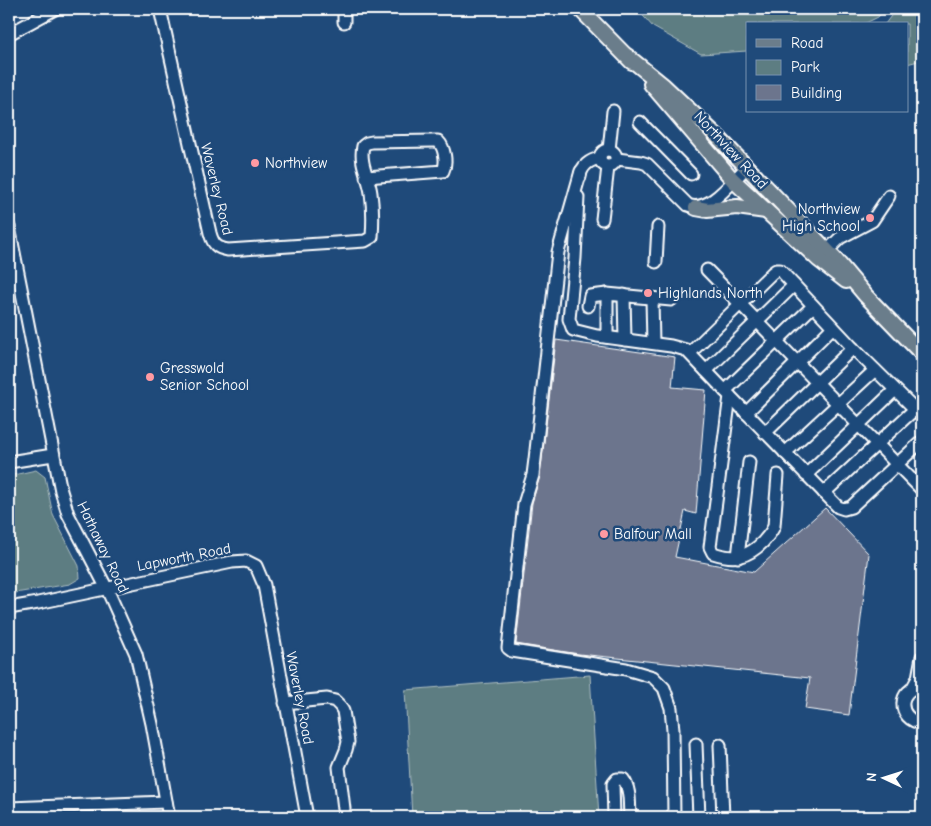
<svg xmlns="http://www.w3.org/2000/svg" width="931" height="826" font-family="'Comic Neue',sans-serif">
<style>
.green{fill:#5d7d82;stroke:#aebec0}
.building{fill:#6c758d;stroke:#fff}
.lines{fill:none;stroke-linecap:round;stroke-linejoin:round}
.minor-casing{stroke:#fff;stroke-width:15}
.major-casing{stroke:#fff;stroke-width:18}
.minor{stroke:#1f4a7a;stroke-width:11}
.major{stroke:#6b7d8b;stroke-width:14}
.poi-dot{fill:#ff9aa2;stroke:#1f4a7a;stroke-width:2}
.labels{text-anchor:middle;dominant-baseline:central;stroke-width:5;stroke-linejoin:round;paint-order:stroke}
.street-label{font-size:15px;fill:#fff;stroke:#1f4a7a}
.poi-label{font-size:15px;fill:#fff;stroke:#1f4a7a;text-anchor:start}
</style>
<rect width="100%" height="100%" fill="#1f4a7a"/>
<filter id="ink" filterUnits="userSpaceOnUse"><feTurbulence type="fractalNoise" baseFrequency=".02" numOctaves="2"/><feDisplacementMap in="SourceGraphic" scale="10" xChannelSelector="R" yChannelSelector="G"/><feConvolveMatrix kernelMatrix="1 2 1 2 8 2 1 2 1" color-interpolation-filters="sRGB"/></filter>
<g filter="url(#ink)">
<g class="green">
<polygon points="637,9 885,9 878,17 864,24 747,24 747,51 701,54 653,27"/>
<polygon points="896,9 922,9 922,60 907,64 907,24 885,24"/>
<polygon points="36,470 45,477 53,515 79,566 80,578 70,584 9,594 9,476"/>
<polygon points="590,675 599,817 412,817 405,690"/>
</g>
<polygon class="building" points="556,340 675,357 672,387 706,390 696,514 685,511 675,557 754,572 825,508 869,554 849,715 805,709 810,678 579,654 516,644 532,503 540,476"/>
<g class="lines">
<g class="minor-casing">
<g id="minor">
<path d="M 160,9 L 210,233 C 213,244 216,248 228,250 L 365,241 L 372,237 C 373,223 373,207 371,193 C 369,177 359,163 363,146 L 367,143 L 372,142 L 434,141 L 438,141 C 445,148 447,163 443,171 L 366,177"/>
<polyline points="344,9 344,22"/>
<polyline points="9,34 55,9"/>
<polyline points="640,122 691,174"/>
<circle cx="608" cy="158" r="8"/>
<polyline points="609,150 613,111"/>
<path d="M 617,159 L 641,162 L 647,164 L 688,205 C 709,214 732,181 746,168"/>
<polyline points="581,171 558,252 535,459 533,475 524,504 508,648 512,651 626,669 653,677 664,688 671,708 673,730 674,817"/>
<path d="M 580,177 C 581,166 590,160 600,158"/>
<path d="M 578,197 L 575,258 L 569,319 L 573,330 L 597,336 L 671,346 L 686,350 L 730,396 L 710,547 L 713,553 C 734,560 747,558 763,542 C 767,537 772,532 774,526 L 778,475"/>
<polyline points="602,219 608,167"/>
<polyline points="9,227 61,491 68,514 107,589 136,654 152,724 169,817"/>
<polyline points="827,251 840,238 872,221 889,196"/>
<polyline points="656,262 658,227"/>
<polyline points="707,270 922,490"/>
<polyline points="624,295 625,340"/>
<polyline points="652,299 653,343"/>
<polyline points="588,306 590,296 607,294"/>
<polyline points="607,337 607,294 671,300"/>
<polyline points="690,353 772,273 776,270 780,270 853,348 922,416"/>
<polyline points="706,371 794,285"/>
<polyline points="725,391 813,306"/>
<polyline points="730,396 838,507 844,509 851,507 922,441"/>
<polyline points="746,413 833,327"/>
<polyline points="765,433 853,348"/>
<polyline points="785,453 875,370"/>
<polyline points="9,462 53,455"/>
<polyline points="806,475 895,390"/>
<polyline points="824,493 915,409"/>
<polyline points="738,557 749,462"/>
<polyline points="9,608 38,603 232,562 246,561 256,566 264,585 307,817"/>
<path d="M 922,687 C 897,687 896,720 922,723"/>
<polyline points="912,689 918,678 922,657"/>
<polyline points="285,703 327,699 335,701 340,706 343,711 348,742 346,750 339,767 344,809"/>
<polyline points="696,744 699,817"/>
<polyline points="720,745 723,817"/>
<polyline points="9,808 166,802"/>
<path d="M 614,817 L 613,784 L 617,779 L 623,779 C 631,789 629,805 630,817"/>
</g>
</g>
<g class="major-casing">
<g id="major">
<polyline points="580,9 632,62"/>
<polyline points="627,56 664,86 715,134 834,258 866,296 922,354"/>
<polyline points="651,84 733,180 819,260 846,281"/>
<polyline points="696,208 707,210 737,207 766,211"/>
</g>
</g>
<use href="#minor" class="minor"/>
<use href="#major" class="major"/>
</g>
</g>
<g class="poi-dot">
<circle cx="255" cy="163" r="5"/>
<circle cx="870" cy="218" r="5"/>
<circle cx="648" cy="293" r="5"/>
<circle cx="150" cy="377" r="5"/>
<circle cx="604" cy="534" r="5"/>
</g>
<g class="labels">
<g class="street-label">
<text transform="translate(731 150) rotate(47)">Northview Road</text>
<text transform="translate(217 189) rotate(76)">Waverley Road</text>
<text transform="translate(103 547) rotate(64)">Hathaway Road</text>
<text transform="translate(184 557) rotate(-11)">Lapworth Road</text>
<text transform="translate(300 698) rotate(79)">Waverley Road</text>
</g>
<g class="poi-label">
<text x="265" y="163">Northview</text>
<text x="860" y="209" text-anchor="end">Northview<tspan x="860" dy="17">High School</tspan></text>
<text x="658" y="293">Highlands North</text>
<text x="160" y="368">Gresswold<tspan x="160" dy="17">Senior School</tspan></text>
<text x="614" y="534">Balfour Mall</text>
</g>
</g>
<rect width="931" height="826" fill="none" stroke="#1f4a7a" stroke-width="30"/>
<rect x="15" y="15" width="901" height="796" fill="none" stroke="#fff" stroke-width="2" filter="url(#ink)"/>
<rect x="746" y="22" width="162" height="90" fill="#1f4a7a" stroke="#7992af"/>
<rect x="756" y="39" width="25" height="8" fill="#6b7d8b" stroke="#7992af"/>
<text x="791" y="48" font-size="15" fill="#ffffff">Road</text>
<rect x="756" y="60" width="25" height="15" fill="#5d7d82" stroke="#7992af"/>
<text x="791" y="72" font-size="15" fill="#ffffff">Park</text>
<rect x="756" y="85" width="25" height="15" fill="#6c758d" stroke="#7992af"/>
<text x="791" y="98" font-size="15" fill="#ffffff">Building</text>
<g transform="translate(884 778) rotate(274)" stroke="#1f4a7a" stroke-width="4" paint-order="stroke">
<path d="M0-4L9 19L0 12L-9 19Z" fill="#ffffff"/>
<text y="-8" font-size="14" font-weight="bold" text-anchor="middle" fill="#ffffff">N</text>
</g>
</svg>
